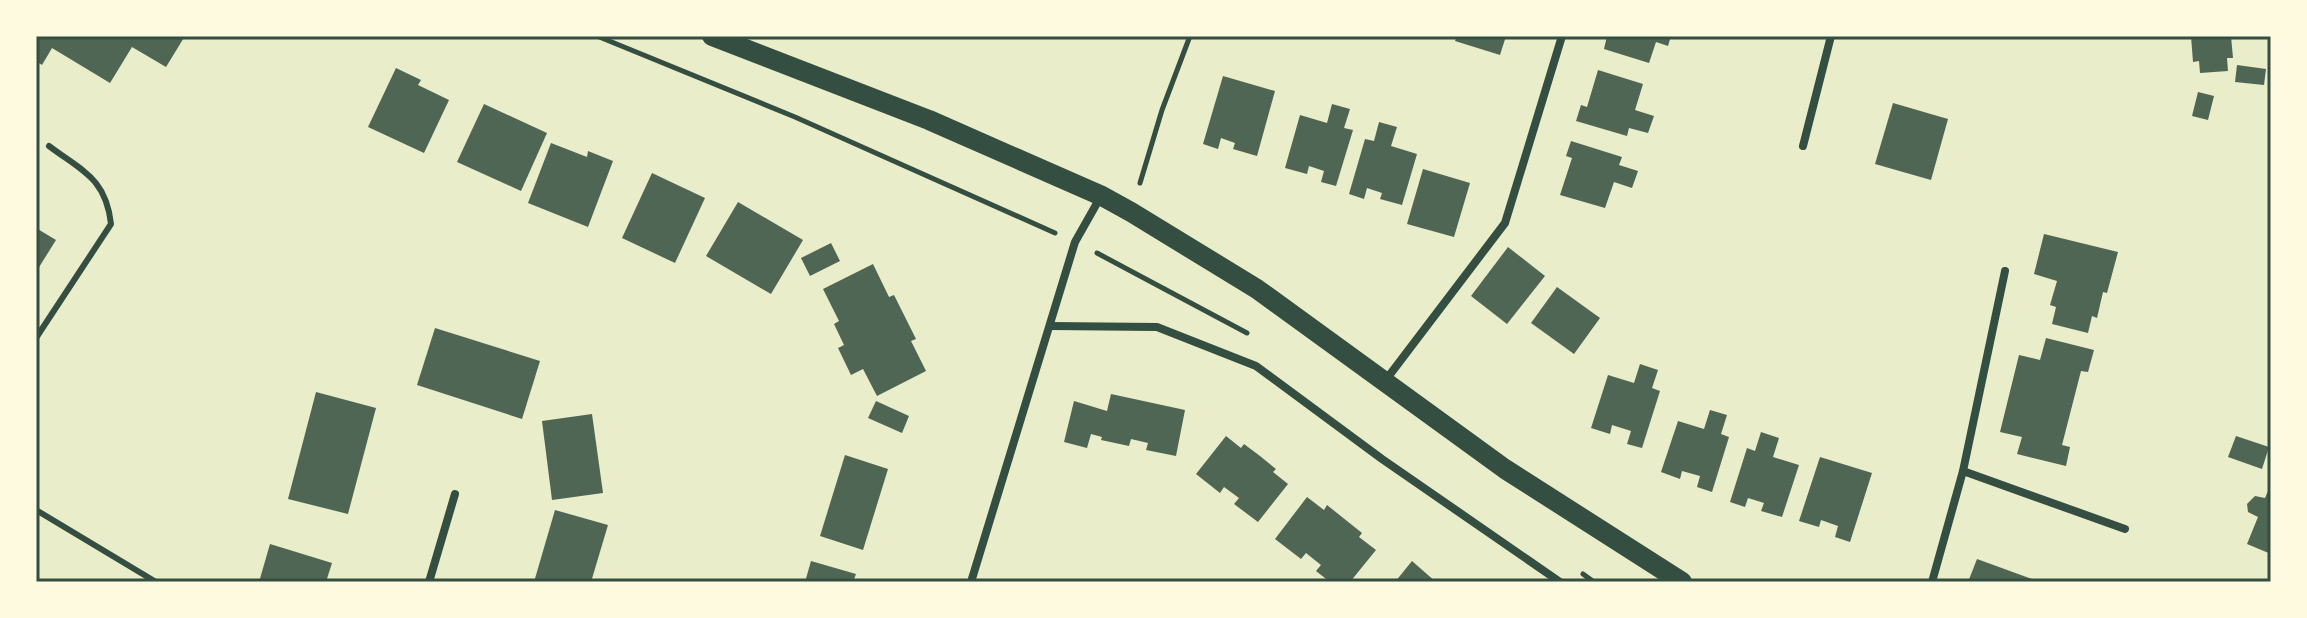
<svg xmlns="http://www.w3.org/2000/svg" width="2307" height="618" font-family="'PT Sans',sans-serif">
<style>
.building{fill:#4f6655}
.lines{fill:none;stroke-linecap:round;stroke-linejoin:round}
.path{stroke:#344e41;stroke-width:5}
.service{stroke:#344e41;stroke-width:6}
.minor{stroke:#344e41;stroke-width:8}
.primary{stroke:#344e41;stroke-width:20}
.neatline{fill:none;stroke:#344e41;stroke-width:3}
</style>
<rect width="100%" height="100%" fill="#e9edc9"/>
<g class="building">
<polygon points="36,36 185,36 166,67 132,47 110,83 52,48 42,65 36,61"/>
<polygon points="1457,36 1506,36 1500,55 1455,41"/>
<polygon points="1607,36 1671,36 1668,46 1656,42 1649,63 1604,49"/>
<polygon points="2191,36 2231,36 2233,58 2227,58 2228,71 2200,73 2199,61 2193,62"/>
<polygon points="2237,65 2266,69 2264,85 2235,82"/>
<polygon points="396,68 421,80 418,85 449,100 424,153 368,127"/>
<polygon points="1598,70 1643,84 1635,110 1654,116 1648,133 1629,128 1627,136 1576,121 1581,105 1587,107"/>
<polygon points="1223,76 1275,91 1257,156 1233,149 1235,143 1221,138 1218,149 1203,144"/>
<polygon points="2198,92 2214,96 2208,120 2192,116"/>
<polygon points="1893,103 1948,119 1931,180 1875,164"/>
<polygon points="484,104 547,133 521,191 457,162"/>
<polygon points="1332,104 1350,109 1344,128 1353,130 1336,186 1321,182 1324,171 1309,166 1307,174 1285,168 1300,115 1327,123"/>
<polygon points="1379,122 1397,127 1391,146 1417,154 1402,205 1380,199 1382,193 1367,188 1364,199 1349,194 1365,139 1374,141"/>
<polygon points="1571,141 1622,157 1619,165 1638,171 1632,188 1614,182 1605,208 1560,195 1572,158 1566,156"/>
<polygon points="551,143 587,157 588,151 613,161 588,227 528,203"/>
<polygon points="1423,169 1470,183 1454,237 1407,224"/>
<polygon points="652,173 705,198 675,263 622,238"/>
<polygon points="738,202 803,240 771,294 706,256"/>
<polygon points="36,228 56,240 36,272"/>
<polygon points="2044,234 2118,252 2107,293 2103,292 2097,318 2092,316 2088,333 2052,324 2056,307 2050,305 2057,281 2034,274"/>
<polygon points="831,243 840,261 810,276 801,258"/>
<polygon points="1508,247 1545,276 1507,324 1471,296"/>
<polygon points="873,264 889,297 894,295 916,339 911,341 926,371 877,396 863,369 851,375 838,348 844,345 834,324 839,321 823,289"/>
<polygon points="1557,287 1600,318 1574,354 1531,323"/>
<polygon points="435,328 540,361 522,419 417,385"/>
<polygon points="2046,338 2094,350 2088,372 2081,371 2062,445 2070,447 2066,466 2017,454 2022,437 2000,432 2019,355 2040,360"/>
<polygon points="1640,364 1658,370 1652,388 1660,391 1642,448 1627,444 1631,431 1612,425 1610,434 1591,428 1608,375 1634,383"/>
<polygon points="316,392 376,408 348,514 288,499"/>
<polygon points="1111,394 1185,410 1176,456 1146,450 1148,443 1131,439 1129,446 1101,440 1102,437 1091,434 1087,448 1064,442 1074,401 1107,411"/>
<polygon points="876,401 909,416 902,433 868,418"/>
<polygon points="1710,410 1727,415 1721,434 1729,437 1712,492 1697,487 1700,476 1682,471 1680,479 1661,472 1678,421 1704,429"/>
<polygon points="592,414 603,493 552,500 542,421"/>
<polygon points="1761,432 1779,438 1773,457 1799,465 1782,517 1761,511 1764,503 1748,498 1745,507 1730,502 1747,448 1755,451"/>
<polygon points="1226,436 1241,448 1244,444 1260,456 1276,469 1273,472 1288,484 1258,522 1234,504 1239,498 1224,487 1220,493 1196,474"/>
<polygon points="2236,436 2269,447 2262,469 2228,457"/>
<polygon points="845,455 888,469 863,550 820,536"/>
<polygon points="1820,457 1872,473 1850,542 1835,537 1838,526 1821,520 1819,527 1799,521"/>
<polygon points="2271,484 2271,554 2247,544 2258,517 2248,512 2247,504 2255,496 2265,498"/>
<polygon points="1307,497 1324,510 1327,505 1362,533 1359,537 1376,550 1350,582 1330,582 1316,571 1321,565 1306,553 1301,559 1275,539"/>
<polygon points="555,510 608,525 591,582 534,582"/>
<polygon points="270,544 332,563 326,582 259,582"/>
<polygon points="1977,559 2040,582 1968,582"/>
<polygon points="811,561 856,574 853,582 805,582"/>
<polygon points="1412,561 1436,582 1395,582"/>
</g>
<g class="lines">
<g class="path">
<polyline points="597,36 795,117 1055,233"/>
<polyline points="1140,183 1162,110 1190,36"/>
<polyline points="1097,253 1247,333"/>
<polyline points="1583,574 1594,582"/>
</g>
<g class="service">
<path d="M 36,338 L 111,224 C 106,178 82,171 49,146"/>
<polyline points="36,510 156,582"/>
</g>
<g class="minor">
<polyline points="1803,146 1831,36"/>
<polyline points="1050,326 1157,327 1256,366 1382,459 1560,582"/>
<polyline points="1385,381 1505,223 1562,36"/>
<polyline points="1963,471 2125,529"/>
<polyline points="429,582 455,494"/>
<polyline points="971,582 1075,242 1101,196"/>
<polyline points="1932,582 1963,471 2005,271"/>
</g>
<polyline class="primary" points="712,36 929,120 1102,196 1131,212 1257,289 1505,469 1682,582"/>
</g>
<rect width="2307" height="618" fill="none" stroke="#fefae0" stroke-width="76"/>
<rect x="38" y="38" width="2231" height="542" class="neatline"/>
</svg>
